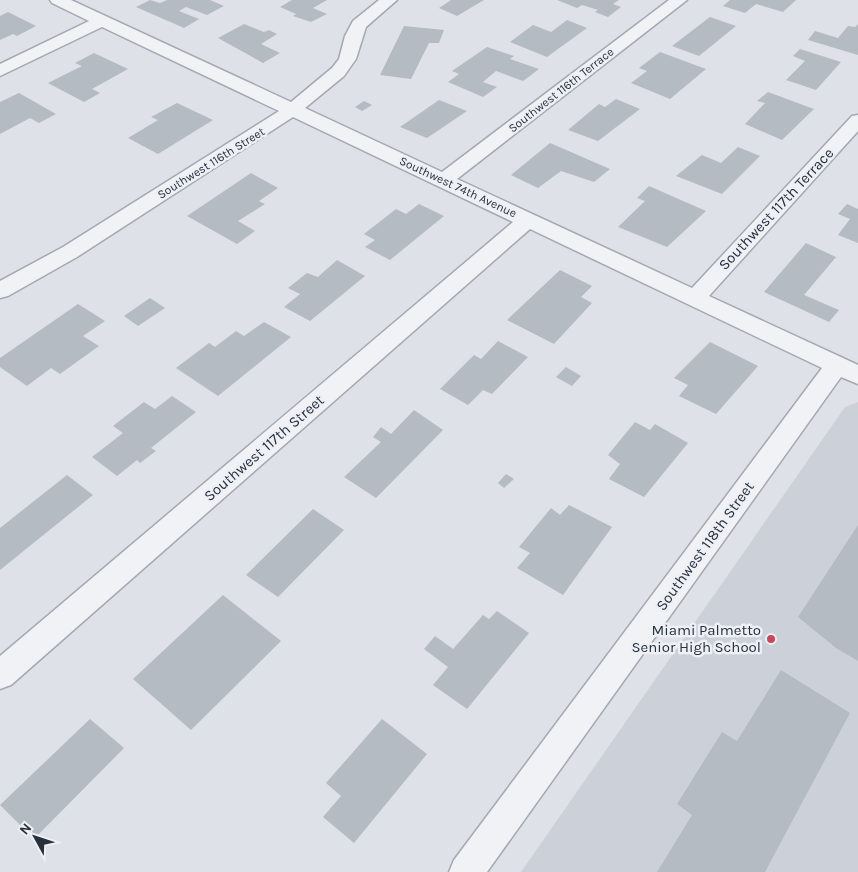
<svg xmlns="http://www.w3.org/2000/svg" width="858" height="872" font-family="Karla,sans-serif">
<style>
.built{fill:#ccd0d9}
.building{fill:#b5bbc3}
.lines{fill:none;stroke-linecap:round;stroke-linejoin:round}
.street-casing{stroke:#a4a8b1;stroke-width:3}
.street{fill:#f0f2f5;fill-rule:evenodd}
.poi-dot{fill:#c8475a;stroke:#edf0f5;stroke-width:2}
.labels{text-anchor:middle;dominant-baseline:central;stroke-width:5;stroke-linejoin:round;paint-order:stroke}
.far-street-label{font-size:12px;fill:#282f3d;stroke:#edf0f5}
.street-label{font-size:15px;fill:#282f3d;stroke:#edf0f5}
.poi-label{font-size:15px;fill:#282f3d;stroke:#edf0f5;text-anchor:end}
</style>
<rect width="100%" height="100%" fill="#dee1e7"/>
<polygon class="built" points="858,402 858,872 521,872 845,407"/>
<g class="building">
<polygon points="150,0 160,3 167,0 210,0 224,6 207,15 186,7 179,11 199,19 184,28 136,7"/>
<polygon points="292,0 327,0 313,8 327,14 311,22 293,16 296,14 280,7"/>
<polygon points="451,0 484,0 457,16 439,8"/>
<polygon points="557,0 619,0 613,4 621,7 608,17 595,12 598,10 582,5 577,8"/>
<polygon points="730,0 796,0 783,12 756,4 745,13 723,6"/>
<polygon points="8,12 36,26 17,36 13,34 0,40 0,16"/>
<polygon points="710,17 736,26 699,56 672,46"/>
<polygon points="567,20 587,28 547,57 510,42 533,25 551,32"/>
<polygon points="244,24 264,32 269,30 277,34 261,44 280,53 263,63 218,38"/>
<polygon points="858,24 858,55 808,40 815,31 838,38 848,26 855,27"/>
<polygon points="404,26 444,30 439,43 429,43 411,79 380,75"/>
<polygon points="487,47 514,56 510,59 539,69 523,81 496,71 483,82 497,87 483,97 448,82 459,74 452,71"/>
<polygon points="800,49 841,62 816,90 786,80 805,61 793,56"/>
<polygon points="660,52 706,69 670,99 631,83 647,71 639,68"/>
<polygon points="94,53 128,69 92,89 100,93 84,102 48,83 82,66 75,63"/>
<polygon points="768,92 814,109 782,140 745,124 765,103 757,101"/>
<polygon points="19,93 56,114 39,123 30,118 0,134 0,102"/>
<polygon points="616,99 640,109 598,141 568,130 599,104 605,107"/>
<polygon points="439,100 467,111 427,138 400,127"/>
<polygon points="364,101 372,105 362,111 355,107"/>
<polygon points="177,103 213,120 158,154 128,138 158,120 151,117"/>
<polygon points="550,143 610,169 594,182 561,171 538,188 511,175"/>
<polygon points="738,147 760,156 722,194 676,176 702,155 721,163"/>
<polygon points="251,173 278,188 259,201 265,204 238,221 255,231 237,244 187,216"/>
<polygon points="649,186 706,211 667,247 618,227 645,201 637,198"/>
<polygon points="419,204 444,216 390,260 365,247 375,240 364,234 396,209 406,214"/>
<polygon points="847,204 858,209 858,243 838,235 850,219 838,214"/>
<polygon points="806,243 836,257 804,295 839,310 829,322 764,292"/>
<polygon points="337,260 365,276 310,321 284,307 300,294 288,288 307,273 318,277"/>
<polygon points="560,270 592,286 581,297 592,303 554,344 507,320"/>
<polygon points="150,298 165,308 138,326 124,316"/>
<polygon points="78,304 105,321 83,336 99,346 60,374 51,368 27,386 0,367 0,358"/>
<polygon points="264,322 291,337 218,396 176,368 209,343 215,347 236,331 244,336"/>
<polygon points="498,341 528,357 492,394 483,390 468,405 440,389 474,355 481,359"/>
<polygon points="710,342 758,366 716,414 679,396 688,385 674,378"/>
<polygon points="566,367 581,376 572,386 556,377"/>
<polygon points="172,396 196,412 151,448 156,451 140,463 137,460 117,476 92,457 123,433 113,426 144,402 155,409"/>
<polygon points="414,410 443,430 376,498 344,477 381,442 373,437 381,427 391,434"/>
<polygon points="635,422 650,430 655,424 688,443 644,497 609,479 620,464 608,455"/>
<polygon points="506,474 514,479 504,488 498,483"/>
<polygon points="67,475 93,495 0,570 0,528"/>
<polygon points="569,505 612,527 563,595 517,568 530,553 519,547 551,508 560,515"/>
<polygon points="313,509 344,530 278,597 246,575"/>
<polygon points="858,525 858,661 836,648 798,617"/>
<polygon points="223,595 281,641 191,730 133,679"/>
<polygon points="497,611 529,633 467,709 433,685 448,667 424,649 435,636 453,649 483,615 489,619"/>
<polygon points="781,670 850,713 765,872 657,872 692,815 677,804 722,732 737,741"/>
<polygon points="90,719 124,748 34,839 0,805"/>
<polygon points="382,719 427,754 354,843 323,817 341,796 326,783"/>
</g>
<g class="lines">
<g class="street-casing">
<polygon id="street" points="50,0 71,0 291,102 332,68 339,59 345,36 353,21 379,0 397,0 366,27 356,59 344,76 305,108 442,172 669,0 687,0 457,179 692,288 852,116 858,115 858,131 709,296 858,365 858,384 841,377 487,872 449,872 454,860 822,368 530,229 11,685 0,689 0,656 513,222 293,117 77,257 8,296 0,298 0,281 63,247 279,111 102,27 0,76 0,64 89,21 52,3"/>
</g>
<use href="#street" class="street"/>
</g>
<circle class="poi-dot" cx="771" cy="639" r="5"/>
<g class="labels">
<g class="far-street-label">
<text transform="translate(561 90) rotate(-38)">Southwest 116th Terrace</text>
<text transform="translate(211 163) rotate(-32)">Southwest 116th Street</text>
<text transform="translate(458 187) rotate(25)">Southwest 74th Avenue</text>
</g>
<g class="street-label">
<text transform="translate(776 209) rotate(-47)">Southwest 117th Terrace</text>
<text transform="translate(264 448) rotate(-41)">Southwest 117th Street</text>
<text transform="translate(705 546) rotate(-54)">Southwest 118th Street</text>
</g>
<g class="poi-label">
<text x="761" y="630">Miami Palmetto<tspan x="761" dy="17">Senior High School</tspan></text>
</g>
</g>
<g transform="translate(35 837) rotate(310)" stroke="#edf0f5" stroke-width="4" paint-order="stroke">
<path d="M0-4L9 19L0 12L-9 19Z" fill="#282f3d"/>
<text y="-8" font-size="14" font-weight="bold" text-anchor="middle" fill="#282f3d">N</text>
</g>
</svg>
